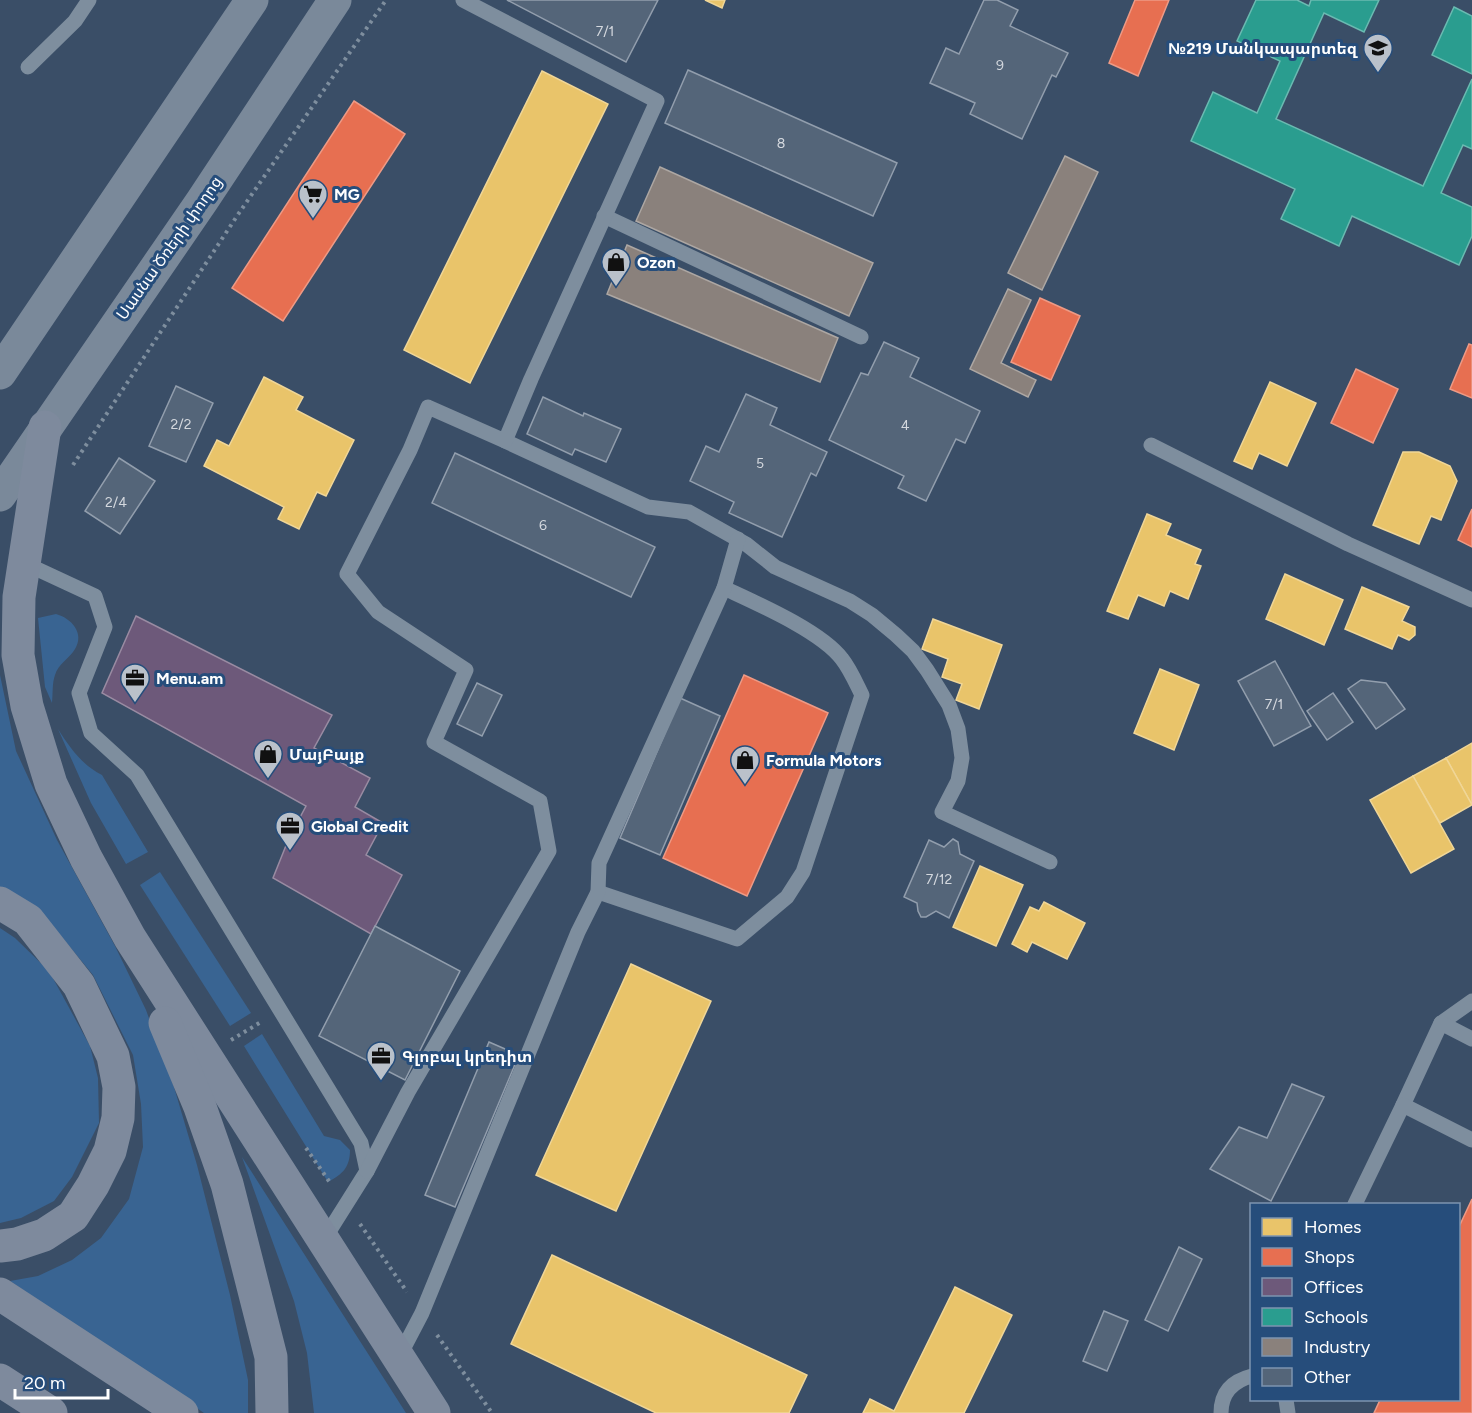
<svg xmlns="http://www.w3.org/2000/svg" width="1472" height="1413" font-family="Figtree,'Noto Sans Armenian',sans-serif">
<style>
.green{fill:#396492}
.homes{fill:#e9c46a;stroke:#f0d697;stroke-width:1.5}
.shops{fill:#e76f51;stroke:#ee9a85;stroke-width:1.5}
.offices{fill:#6d597a;stroke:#998ba2;stroke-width:1.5}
.schools{fill:#2a9d8f;stroke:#6abab1;stroke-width:1.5}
.industry{fill:#8a817c;stroke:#ada7a3;stroke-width:1.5}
.building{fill:#546579;stroke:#929ead;stroke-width:1.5}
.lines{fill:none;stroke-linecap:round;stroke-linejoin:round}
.path{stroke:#7e8e9e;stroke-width:4;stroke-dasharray:3 4.5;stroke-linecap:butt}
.service{stroke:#7e8e9e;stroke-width:15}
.secondary{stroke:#7a899a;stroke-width:33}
.primary{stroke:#7e8a9d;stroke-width:33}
.labels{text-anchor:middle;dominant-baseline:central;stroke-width:6;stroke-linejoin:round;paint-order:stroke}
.number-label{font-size:14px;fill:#d4d8de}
.poi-label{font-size:16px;font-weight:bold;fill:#fff;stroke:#264d7b;text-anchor:start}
.street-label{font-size:16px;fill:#fff;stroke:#264d7b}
</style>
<rect width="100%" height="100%" fill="#3a4e67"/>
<g class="green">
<path d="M 56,614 C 71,618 85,633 75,649 C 70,658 58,664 55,675 C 52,683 53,694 52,703 L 45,687 L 38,618 Z"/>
<polygon points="0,675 16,751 57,840 115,946 146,1010 174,1087 197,1165 230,1295 248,1380 248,1413 204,1413 10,1281 38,1276 72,1260 101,1238 129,1199 143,1147 141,1104 133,1055 93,975 47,919 0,888"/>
<path d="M 58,729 C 70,748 82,765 102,775 L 148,852 L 126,864 L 91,803 Z"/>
<polygon points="160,872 251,1013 230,1026 140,885"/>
<polygon points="0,928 15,938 49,971 90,1046 98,1078 99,1123 72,1177 54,1201 21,1218 0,1223"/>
<path d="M 262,1034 L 324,1136 L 340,1140 L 350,1150 C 350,1167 343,1174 328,1182 L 244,1046 Z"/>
<polygon points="242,1157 406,1413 314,1413 307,1353 294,1301"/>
</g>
<g class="homes">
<polygon points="705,0 725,0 722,8"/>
<polygon points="542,71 608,104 470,383 404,350"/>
<polygon points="264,377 303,397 296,410 354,440 326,496 317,492 299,529 278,519 284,507 204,466 217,440 229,446"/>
<polygon points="1270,382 1316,403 1287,466 1259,453 1252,469 1234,461"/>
<polygon points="1403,452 1419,452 1450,466 1457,481 1441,520 1431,516 1419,544 1373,525"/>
<polygon points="1147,514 1171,524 1166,535 1201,550 1195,564 1201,566 1188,599 1170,591 1164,606 1138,595 1128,619 1107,611"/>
<polygon points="1285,574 1343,600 1324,645 1266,619"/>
<polygon points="1362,587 1409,607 1402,621 1415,627 1415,635 1409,640 1398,635 1392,649 1345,629"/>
<polygon points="933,619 1002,645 979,709 956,700 962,684 942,677 948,659 922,649"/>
<polygon points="1160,669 1199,685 1174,750 1134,733"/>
<polygon points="1472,743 1472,805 1446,758"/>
<polygon points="1446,758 1472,805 1440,823 1413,776"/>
<polygon points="1413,776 1454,849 1411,873 1370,800"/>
<polygon points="980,866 1023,885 996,946 953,927"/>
<polygon points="1044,902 1085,923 1067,959 1032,942 1027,952 1012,944 1030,907 1039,911"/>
<polygon points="631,964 711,1001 616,1211 536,1175"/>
<polygon points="552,1255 807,1375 789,1413 656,1413 511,1344"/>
<polygon points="955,1287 1012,1315 964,1413 863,1413 870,1399 894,1411"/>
</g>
<g class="shops">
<polygon points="1135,0 1169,0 1138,76 1109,63"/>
<polygon points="354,101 405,134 283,321 232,288"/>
<polygon points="1040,298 1080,316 1051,380 1011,362"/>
<polygon points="1469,344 1472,345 1472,398 1450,389"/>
<polygon points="1356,369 1398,389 1373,443 1331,423"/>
<polygon points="1472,509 1472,547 1458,540"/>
<polygon points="744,675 828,713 747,896 663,858"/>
<polygon points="1472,1199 1472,1413 1374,1413 1380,1400 1458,1400 1458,1229"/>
</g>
<polygon class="offices" points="136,616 332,715 314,748 370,778 355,807 383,823 366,855 402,875 371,934 273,878 289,838 306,806 102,693"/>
<g class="schools">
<polygon points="1256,0 1297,0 1309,6 1311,0 1379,0 1364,32 1324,13 1276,119 1423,186 1472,79 1472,149 1463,145 1441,193 1472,207 1472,236 1459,265 1352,216 1339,246 1281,219 1295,189 1191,141 1213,92 1257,113 1280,61 1237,41"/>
<polygon points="1454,7 1472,16 1472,74 1432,55"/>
</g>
<g class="industry">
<polygon points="1065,156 1098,172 1042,290 1008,273"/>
<polygon points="660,167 873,263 849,316 636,221"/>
<polygon points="627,245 838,338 820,382 607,294"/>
<polygon points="1008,289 1031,300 1001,363 1036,380 1028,397 970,369"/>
</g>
<g class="building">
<polygon points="507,0 658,0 626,62"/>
<polygon points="984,0 997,0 1018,10 1010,26 1068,53 1056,77 1052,75 1022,139 970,114 975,103 930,83 946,48 959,54"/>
<polygon points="688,70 897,163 873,216 665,123"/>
<polygon points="884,342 919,358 910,377 980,411 965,443 956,439 926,501 898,488 904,476 829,440 861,373 868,375"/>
<polygon points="176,386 213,403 186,462 149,446"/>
<polygon points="746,394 777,408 770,425 827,452 816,476 811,473 782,537 729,513 734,502 690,481 706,446 719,452"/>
<polygon points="543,397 583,416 584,413 621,429 606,462 575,449 572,455 527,434"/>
<polygon points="455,453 655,547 631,597 432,503"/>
<polygon points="119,458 155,481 120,534 85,511"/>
<polygon points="1275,661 1311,726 1274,746 1238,681"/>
<polygon points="1361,680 1386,683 1405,709 1376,729 1348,689"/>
<polygon points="477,683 502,695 482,736 457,724"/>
<polygon points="1333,693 1353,722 1327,740 1307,711"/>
<polygon points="680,698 720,716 660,855 620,838"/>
<polygon points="953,839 958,842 960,854 974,861 949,918 936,911 926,917 921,917 918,911 917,903 904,897 929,840 944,847"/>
<polygon points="375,926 460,971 405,1080 319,1036"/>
<polygon points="489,1042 519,1055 455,1207 425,1195"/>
<polygon points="1292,1084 1324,1097 1271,1201 1210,1169 1239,1127 1267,1138"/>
<polygon points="1179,1247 1202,1259 1168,1331 1145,1320"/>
<polygon points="1104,1311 1128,1321 1107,1371 1083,1361"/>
</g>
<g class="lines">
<g class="path">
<polyline points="73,465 239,213 386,0"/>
<polyline points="231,1040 261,1022"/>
<polyline points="306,1148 331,1184"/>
<polyline points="360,1224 407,1292"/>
<polyline points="437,1335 492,1413"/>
</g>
<g class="service">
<polyline points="28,67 75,21 89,0"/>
<polyline points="604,216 861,337"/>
<polyline points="505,441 648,507 689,512 746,544 775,567 850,601 872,615 896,635 913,651 927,670 949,705 958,729 962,758 958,781 942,812 1050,862"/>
<polyline points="1151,445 1348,544 1472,600"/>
<polyline points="24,563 95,596 105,627 79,693 91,733 137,775 361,1143 367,1171 323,1241"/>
<path d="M 598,892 L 737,939 L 787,897 L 803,872 L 862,695 C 856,683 850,669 842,659 C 821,631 756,603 724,588"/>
<polyline points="1441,1023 1472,1001"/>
<polyline points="1403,1105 1441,1023 1472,1039"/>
<polyline points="367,1171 408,1092 549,851 540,801 434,742 466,670 378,612 347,574 410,450 428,407 505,441 531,379 657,101 463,0"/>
<polyline points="1355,1204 1403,1105 1472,1140"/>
<polyline points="399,1357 422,1313 578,932 598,892 599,863 724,588 738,539"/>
<polyline points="1286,1400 1288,1413"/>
<path d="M 1221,1413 C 1221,1393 1232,1381 1252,1376"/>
</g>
<g class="secondary">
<polyline points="0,373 252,0"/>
<polyline points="0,495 202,201 335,0"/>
</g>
<g class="primary">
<polyline points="45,427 19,597 18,655 27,706 51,784 86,858 130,938 434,1413"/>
<polyline points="0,903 28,920 79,985 113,1056 119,1087 118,1118 110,1151 93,1185 73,1216 44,1235 17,1244 0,1246"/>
<polyline points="165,1023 200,1107 227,1184 271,1357 272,1413"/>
<polyline points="0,1294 182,1413"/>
<polyline points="0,1380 51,1413"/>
</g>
</g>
<defs>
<g id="school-pin" transform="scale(1.5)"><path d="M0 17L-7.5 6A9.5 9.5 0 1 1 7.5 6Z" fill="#bac1ca" stroke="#264d7b"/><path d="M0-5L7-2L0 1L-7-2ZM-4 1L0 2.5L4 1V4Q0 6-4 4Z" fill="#111"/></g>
<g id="supermarket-pin" transform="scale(1.5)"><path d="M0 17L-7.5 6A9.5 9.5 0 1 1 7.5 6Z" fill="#bac1ca" stroke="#264d7b"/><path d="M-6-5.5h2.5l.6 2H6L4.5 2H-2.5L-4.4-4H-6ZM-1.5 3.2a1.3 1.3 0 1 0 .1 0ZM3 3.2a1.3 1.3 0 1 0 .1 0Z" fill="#111"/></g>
<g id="shop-pin" transform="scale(1.5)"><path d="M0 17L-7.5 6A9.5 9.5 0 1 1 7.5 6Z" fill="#bac1ca" stroke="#264d7b"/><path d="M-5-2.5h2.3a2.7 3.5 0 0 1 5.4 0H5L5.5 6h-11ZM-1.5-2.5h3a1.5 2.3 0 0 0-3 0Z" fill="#111"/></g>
<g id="office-pin" transform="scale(1.5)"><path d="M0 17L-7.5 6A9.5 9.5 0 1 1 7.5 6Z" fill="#bac1ca" stroke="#264d7b"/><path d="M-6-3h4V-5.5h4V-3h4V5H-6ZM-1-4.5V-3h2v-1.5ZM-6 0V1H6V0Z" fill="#111"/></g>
</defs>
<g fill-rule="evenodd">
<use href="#school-pin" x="1378" y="48"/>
<use href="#supermarket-pin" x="313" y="194"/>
<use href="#shop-pin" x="616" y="262"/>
<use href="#office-pin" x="135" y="678"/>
<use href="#shop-pin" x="268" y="754"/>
<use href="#shop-pin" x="745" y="760"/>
<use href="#office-pin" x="290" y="826"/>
<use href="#office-pin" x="381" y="1056"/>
</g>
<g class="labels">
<g class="number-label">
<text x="605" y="31">7/1</text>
<text x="1000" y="65">9</text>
<text x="781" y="143">8</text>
<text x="181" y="424">2/2</text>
<text x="905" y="425">4</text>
<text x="760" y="463">5</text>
<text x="116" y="502">2/4</text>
<text x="543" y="525">6</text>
<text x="1274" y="704">7/1</text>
<text x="939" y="879">7/12</text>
</g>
<g class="poi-label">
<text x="1357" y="48" text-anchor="end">№219 Մանկապարտեզ</text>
<text x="334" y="194">MG</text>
<text x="637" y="262">Ozon</text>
<text x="156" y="678">Menu.am</text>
<text x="289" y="754">ՄայԲայք</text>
<text x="766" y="760">Formula Motors</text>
<text x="311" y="826">Global Credit</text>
<text x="402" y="1056">Գլոբալ կրեդիտ</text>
</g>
<g class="street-label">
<text transform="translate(169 248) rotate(-55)">Սասնա Ծռերի փողոց</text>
</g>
</g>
<rect x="1250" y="1203" width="210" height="198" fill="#264d7b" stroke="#7d94b0" stroke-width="1.5"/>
<rect x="1262" y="1218" width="30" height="18" fill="#e9c46a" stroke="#7d94b0" stroke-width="1.5"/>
<text x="1304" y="1233" font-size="18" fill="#ffffff">Homes</text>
<rect x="1262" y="1248" width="30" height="18" fill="#e76f51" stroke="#7d94b0" stroke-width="1.5"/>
<text x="1304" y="1263" font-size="18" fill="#ffffff">Shops</text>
<rect x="1262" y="1278" width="30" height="18" fill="#6d597a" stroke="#7d94b0" stroke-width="1.5"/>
<text x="1304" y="1293" font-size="18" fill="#ffffff">Offices</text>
<rect x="1262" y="1308" width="30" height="18" fill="#2a9d8f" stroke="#7d94b0" stroke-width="1.5"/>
<text x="1304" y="1323" font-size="18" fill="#ffffff">Schools</text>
<rect x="1262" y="1338" width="30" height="18" fill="#8a817c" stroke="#7d94b0" stroke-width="1.5"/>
<text x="1304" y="1353" font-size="18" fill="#ffffff">Industry</text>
<rect x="1262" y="1368" width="30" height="18" fill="#546579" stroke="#7d94b0" stroke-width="1.5"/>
<text x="1304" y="1383" font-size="18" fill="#ffffff">Other</text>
<path d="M15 1389v9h93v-9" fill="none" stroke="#ffffff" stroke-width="3"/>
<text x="24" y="1389" font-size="18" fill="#ffffff" stroke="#264d7b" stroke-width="4.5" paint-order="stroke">20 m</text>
</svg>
